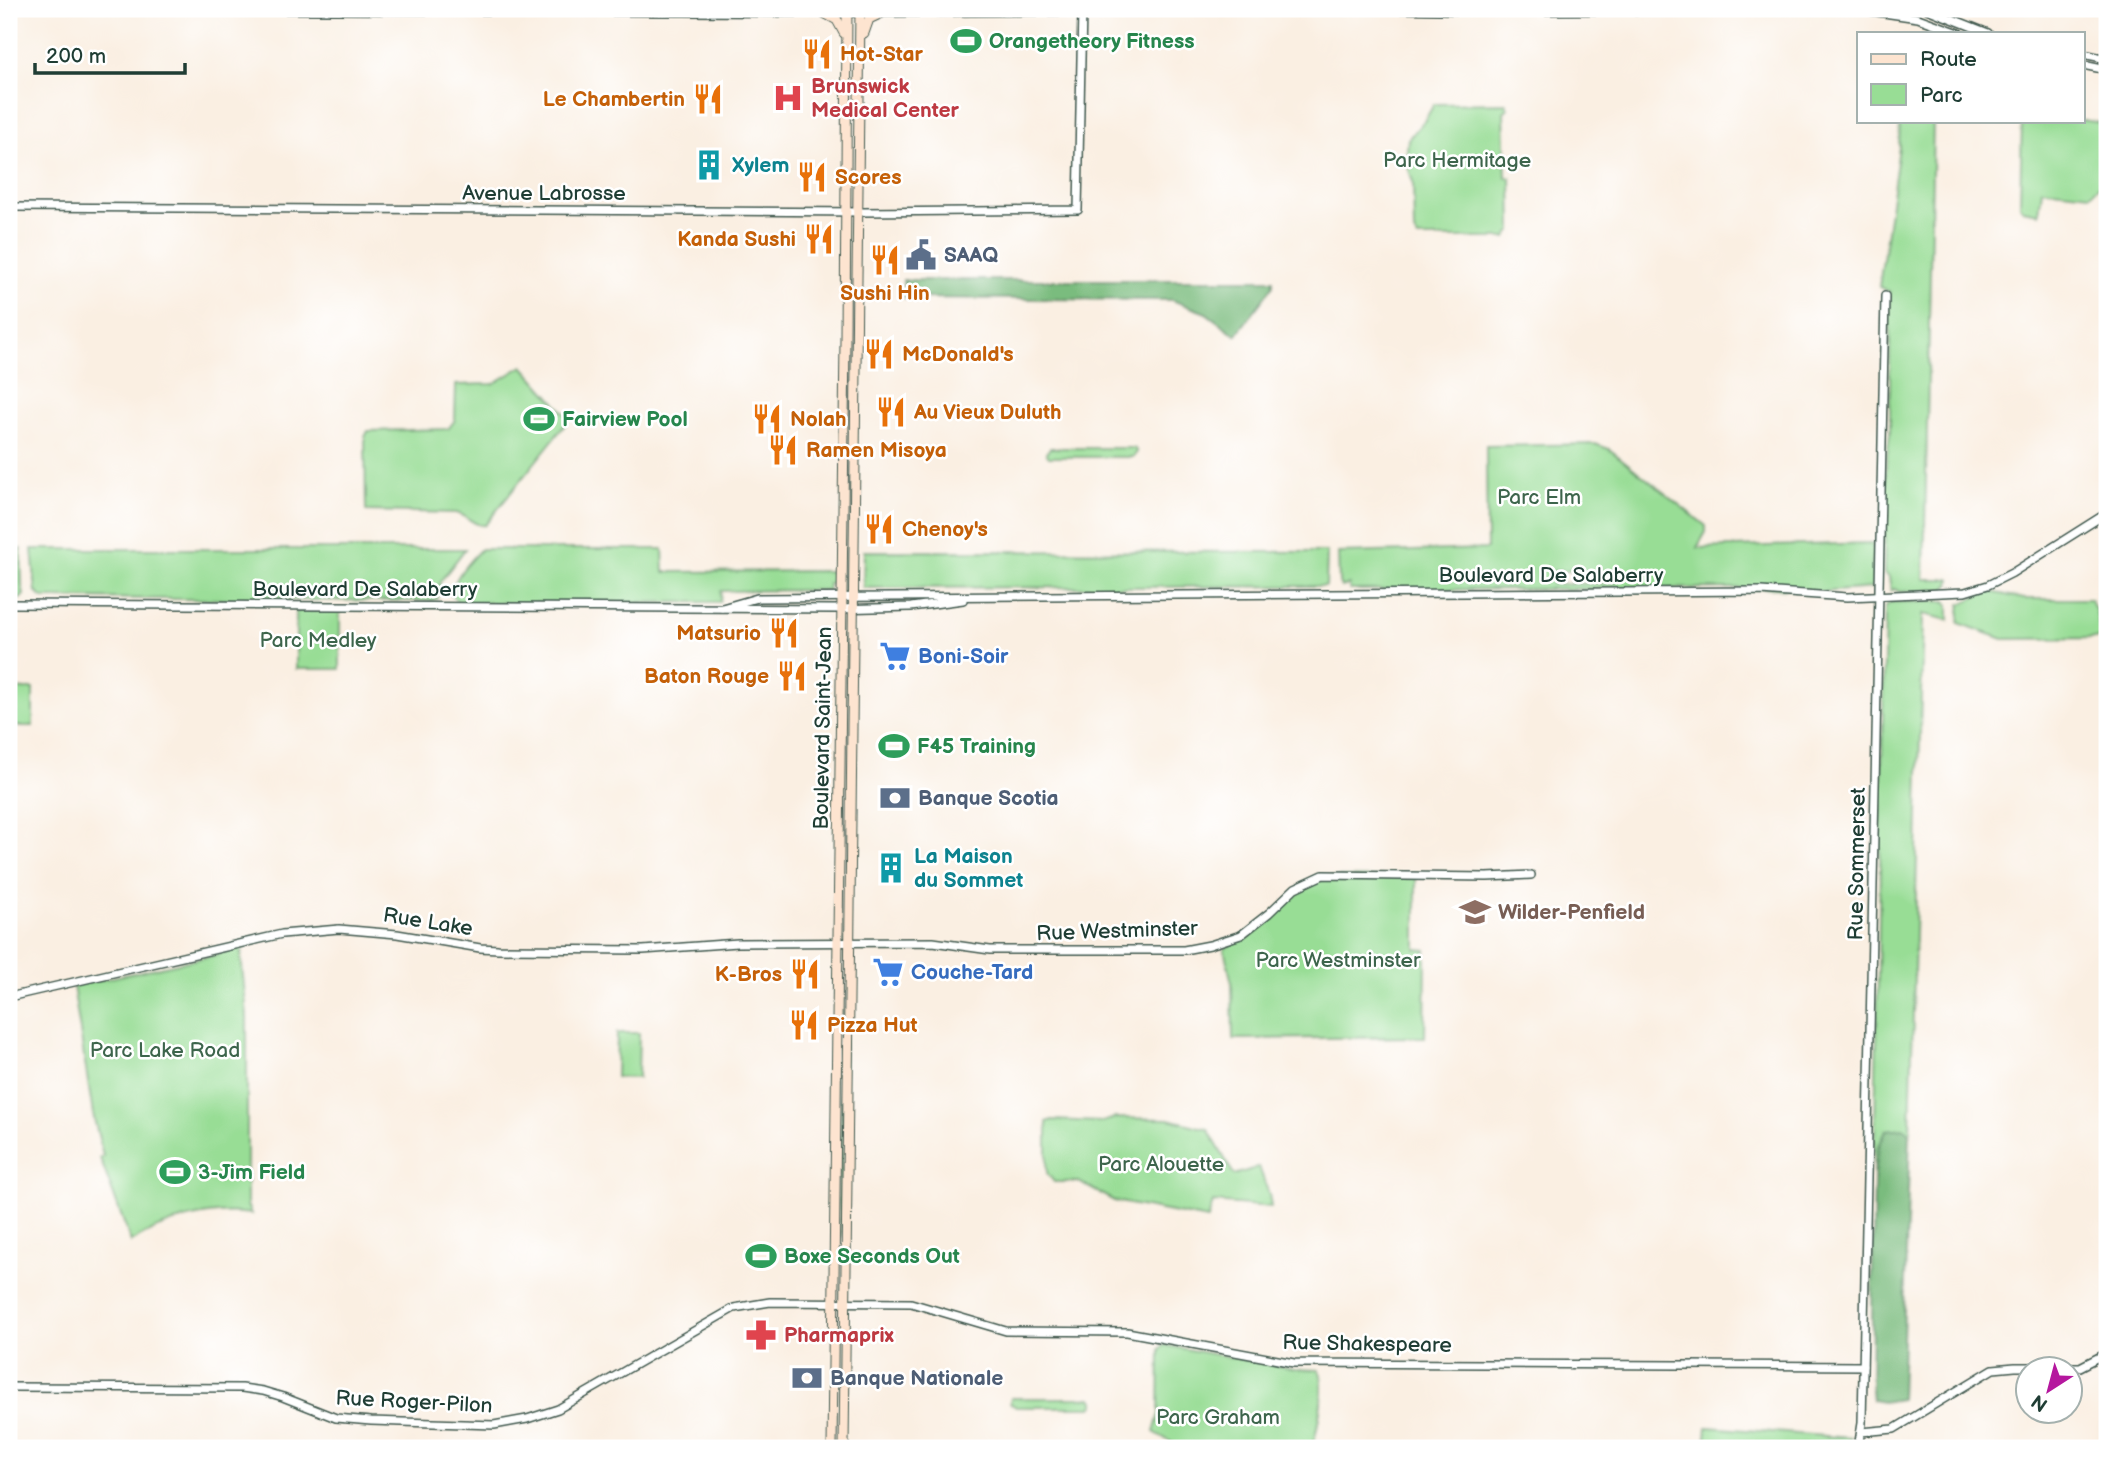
<svg xmlns="http://www.w3.org/2000/svg" width="2116" height="1457" font-family="'Balsamiq Sans',sans-serif">
<style>
.green{fill:#98dd95;stroke:#5c8d64;stroke-width:2;fill-rule:evenodd}
.forest{fill:#7abc7e;stroke:#4c7c59;stroke-width:2}
.lines{fill:none;stroke-linecap:round;stroke-linejoin:round}
.tertiary-casing{stroke:#40584e;stroke-width:10}
.secondary-casing{stroke:#40584e;stroke-width:11}
.tertiary{stroke:#fff;stroke-width:7}
.secondary{stroke:#fde4d0;stroke-width:9}
.labels{text-anchor:middle;dominant-baseline:central;stroke-width:5;stroke-linejoin:round;paint-order:stroke}
.leisure-label{font-size:21px;font-weight:bold;fill:#27864d;stroke:#fff;text-anchor:start}
.food-label{font-size:21px;font-weight:bold;fill:#c56008;stroke:#fff;text-anchor:start}
.health-label{font-size:21px;font-weight:bold;fill:#be3a42;stroke:#fff;text-anchor:start}
.park-label{font-size:21px;fill:#3d654c;stroke:#fff}
.culture-label{font-size:21px;font-weight:bold;fill:#0d838f;stroke:#fff;text-anchor:start}
.street-label{font-size:21px;fill:#1f3d34;stroke:#fff}
.service-label{font-size:21px;font-weight:bold;fill:#4e5e75;stroke:#fff;text-anchor:start}
.shop-label{font-size:21px;font-weight:bold;fill:#366cbe;stroke:#fff;text-anchor:start}
.education-label{font-size:21px;font-weight:bold;fill:#785e54;stroke:#fff;text-anchor:start}
</style>
<rect width="100%" height="100%" fill="#fff"/>
<filter id="ink" filterUnits="userSpaceOnUse"><feTurbulence type="fractalNoise" baseFrequency=".0143" numOctaves="2"/><feDisplacementMap in="SourceGraphic" scale="14" xChannelSelector="R" yChannelSelector="G"/><feConvolveMatrix kernelMatrix="1 2 1 2 8 2 1 2 1" color-interpolation-filters="sRGB"/></filter>
<filter id="wash" filterUnits="userSpaceOnUse"><feTurbulence type="fractalNoise" baseFrequency=".00686" numOctaves="4" result="noise"/><feDisplacementMap in="SourceGraphic" scale="28" xChannelSelector="R" yChannelSelector="G"/><feGaussianBlur stdDeviation="1.57" result="paint"/><feColorMatrix in="noise" values="0 0 0 0 0 0 0 0 0 0 0 0 0 0 0 0 0 1.4 0 .05"/><feComposite in="paint" operator="in"/></filter>
<g filter="url(#wash)">
<rect width="100%" height="100%" fill="#faefe2"/>
<g class="green">
<polygon points="1506,103 1508,108 1504,112 1506,177 1511,178 1512,230 1506,238 1418,238 1414,232 1413,182 1406,161 1408,139 1425,120 1434,104"/>
<polygon points="2083,120 2107,124 2107,178 2091,194 2042,189 2039,213 2023,210 2020,205 2022,121"/>
<polygon points="1900,121 1933,121 1924,579 1951,579 1950,585 1945,589 1900,592 1894,589 1891,591 1889,577 1884,573 1886,463 1890,434 1890,292 1879,287 1899,147"/>
<path d="M 523,366 L 568,417 L 568,421 L 485,525 C 475,527 467,515 456,513 L 366,511 L 365,437 L 368,431 L 448,429 L 455,420 L 456,385 L 493,384 Z"/>
<path d="M 1595,444 L 1609,449 L 1706,526 L 1706,532 L 1697,548 L 1873,543 L 1872,588 L 1823,592 L 1787,588 L 1350,590 L 1349,585 L 1341,587 L 1339,582 L 1338,553 L 1487,549 L 1486,446 ZM 1552,571 L 1615,571 L 1616,583 L 1552,584 Z"/>
<polygon points="1050,448 1134,448 1137,452 1133,457 1049,457 1046,453"/>
<polygon points="9,549 21,549 22,586 24,595 20,599 9,599"/>
<polygon points="32,549 465,549 440,582 437,599 431,601 43,598 36,592"/>
<path d="M 481,549 L 663,549 L 664,572 L 836,571 L 836,583 L 828,583 L 828,590 L 721,591 L 720,602 L 458,603 L 451,594 C 455,576 469,561 481,549 Z"/>
<polygon points="864,551 1327,552 1326,586 863,588"/>
<polygon points="1988,591 2024,599 2090,599 2096,611 2102,638 2003,639 1959,623 1961,604"/>
<polygon points="1946,601 1949,605 1949,620 1923,614 1910,1134 1904,1128 1879,1146 1874,1181 1885,608 1888,603 1891,602"/>
<rect x="296" y="611" width="44" height="58"/>
<rect x="9" y="689" width="24" height="37"/>
<polygon points="1327,877 1416,878 1416,949 1426,950 1425,1037 1233,1039 1232,983 1224,949 1266,921 1302,889"/>
<path d="M 243,944 L 241,956 L 247,1016 L 247,1205 L 251,1214 C 212,1208 164,1221 131,1242 L 100,1158 L 103,1156 L 93,1114 L 73,986 L 215,955 Z"/>
<polygon points="843,1008 844,1036 842,1237 839,1200"/>
<polygon points="617,1033 639,1033 638,1078 616,1077"/>
<polygon points="1115,1118 1169,1119 1208,1129 1234,1175 1259,1167 1269,1194 1271,1207 1213,1202 1208,1219 1114,1201 1079,1182 1054,1182 1047,1173 1047,1122 1052,1120 1102,1122"/>
<path d="M 1164,1345 L 1294,1369 L 1319,1370 C 1327,1383 1317,1431 1312,1448 L 1181,1448 L 1154,1432 L 1159,1415 L 1160,1349 Z"/>
<polygon points="1011,1398 1092,1398 1095,1403 1092,1407 1016,1407 1010,1403"/>
<polygon points="1707,1427 1851,1438 1849,1448 1705,1448"/>
</g>
<g class="forest">
<polygon points="903,280 1273,280 1273,286 1236,335 1206,313 1172,300 904,298"/>
<polygon points="1904,1128 1910,1134 1901,1399 1883,1402 1872,1400 1871,1389 1874,1181 1879,1146 1886,1130"/>
</g>
</g>
<g filter="url(#ink)">
<g class="lines">
<g class="tertiary-casing">
<g id="tertiary">
<polyline points="145,9 866,13 1310,9"/>
<polyline points="1387,9 1496,11 1821,9"/>
<polyline points="1856,9 1918,18 1959,33"/>
<polyline points="1927,9 1988,33"/>
<polyline points="2083,54 2107,59"/>
<polyline points="2083,65 2107,70"/>
<polyline points="9,207 863,212 1078,210 1082,9"/>
<polyline points="9,604 836,609 911,607 963,600"/>
<polyline points="722,608 757,598 1761,591 1847,597 1965,592 1988,585 2012,573 2107,513"/>
<polyline points="9,997 282,934 339,929 397,934 480,948 498,949 643,950 738,943 933,942 990,950 1184,950 1210,945 1241,935 1269,913 1295,888 1323,875 1487,877 1531,875"/>
<polyline points="9,1387 242,1388 263,1391 283,1397 336,1418 371,1421 494,1425 527,1419 558,1409 734,1308 770,1302 911,1303 1006,1331 1127,1332 1294,1363 1863,1366"/>
<polyline points="1861,1432 1894,1429 1993,1369 2015,1367 2080,1367 2107,1353"/>
<polyline points="1858,1448 1862,1423 1885,296"/>
</g>
</g>
<g class="secondary-casing">
<g id="secondary">
<polyline points="822,12 837,20 844,33"/>
<polyline points="864,33 869,19 882,13"/>
<polyline points="832,1448 845,340 847,9"/>
<polyline points="844,1448 860,9"/>
</g>
</g>
<use href="#tertiary" class="tertiary"/>
<use href="#secondary" class="secondary"/>
</g>
</g>
<defs>
<g id="stadium-bare" transform="scale(2.415)"><path d="M0-5a6.5 5 0 1 0 0 10a6.5 5 0 1 0 0-10ZM-3.5-1.8h7v3.6h-7Z" fill="#2e9e5b" stroke="#fff" stroke-width="2.5" paint-order="stroke"/></g>
<g id="restaurant-bare" transform="scale(2.415)"><path d="M-5-6h1v4h1v-4h1v4h1v-4h1v5L-1.5 .5V6h-2V.5L-5-1ZM5-6V6H3V1.5H1.5Q1.5-4 5-6Z" fill="#e8710a" stroke="#fff" stroke-width="2.5" paint-order="stroke"/></g>
<g id="hospital-bare" transform="scale(2.415)"><path d="M-5-5h3v3.5h4V-5h3V5h-3V1.5h-4V5h-3Z" fill="#e0444e" stroke="#fff" stroke-width="2.5" paint-order="stroke"/></g>
<g id="building-bare" transform="scale(2.415)"><path d="M-4-6H4V6H1V3H-1V6H-4ZM-2.5-4.3h1.7v1.8h-1.7ZM.8-4.3h1.7v1.8H.8ZM-2.5-1h1.7V.8h-1.7ZM.8-1h1.7V.8H.8Z" fill="#0f9aa8" stroke="#fff" stroke-width="2.5" paint-order="stroke"/></g>
<g id="civic-bare" transform="scale(2.415)"><path d="M-.6-6.5H3V-4.5H.6V-3L4-1V1h2V6H-6V1h2V-1L-.6-3ZM-1.2 2.5V6h2.4V2.5Z" fill="#5c6f8a" stroke="#fff" stroke-width="2.5" paint-order="stroke"/></g>
<g id="supermarket-bare" transform="scale(2.415)"><path d="M-6-5.5h2.5l.6 2H6L4.5 2H-2.5L-4.4-4H-6ZM-1.5 3.2a1.3 1.3 0 1 0 .1 0ZM3 3.2a1.3 1.3 0 1 0 .1 0Z" fill="#3f7fe0" stroke="#fff" stroke-width="2.5" paint-order="stroke"/></g>
<g id="bank-bare" transform="scale(2.415)"><path d="M-6-4H6V4H-6ZM0-2.3a2.3 2.3 0 1 0 0 4.6a2.3 2.3 0 1 0 0-4.6Z" fill="#5c6f8a" stroke="#fff" stroke-width="2.5" paint-order="stroke"/></g>
<g id="school-bare" transform="scale(2.415)"><path d="M0-5L7-2L0 1L-7-2ZM-4 1L0 2.5L4 1V4Q0 6-4 4Z" fill="#8d6e63" stroke="#fff" stroke-width="2.5" paint-order="stroke"/></g>
<g id="pharmacy-bare" transform="scale(2.415)"><path d="M-2-6h4v4h4v4h-4v4h-4v-4h-4v-4h4Z" fill="#e0444e" stroke="#fff" stroke-width="2.5" paint-order="stroke"/></g>
</defs>
<g fill-rule="evenodd">
<use href="#stadium-bare" x="966" y="41"/>
<use href="#restaurant-bare" x="817" y="54"/>
<use href="#hospital-bare" x="788" y="98"/>
<use href="#restaurant-bare" x="708" y="99"/>
<use href="#building-bare" x="709" y="165"/>
<use href="#restaurant-bare" x="812" y="177"/>
<use href="#restaurant-bare" x="819" y="239"/>
<use href="#civic-bare" x="921" y="255"/>
<use href="#restaurant-bare" x="885" y="260"/>
<use href="#restaurant-bare" x="879" y="354"/>
<use href="#restaurant-bare" x="891" y="412"/>
<use href="#stadium-bare" x="539" y="419"/>
<use href="#restaurant-bare" x="767" y="419"/>
<use href="#restaurant-bare" x="783" y="450"/>
<use href="#restaurant-bare" x="879" y="529"/>
<use href="#restaurant-bare" x="784" y="633"/>
<use href="#supermarket-bare" x="895" y="656"/>
<use href="#restaurant-bare" x="792" y="676"/>
<use href="#stadium-bare" x="894" y="746"/>
<use href="#bank-bare" x="895" y="798"/>
<use href="#building-bare" x="891" y="868"/>
<use href="#school-bare" x="1475" y="912"/>
<use href="#supermarket-bare" x="888" y="972"/>
<use href="#restaurant-bare" x="805" y="974"/>
<use href="#restaurant-bare" x="804" y="1025"/>
<use href="#stadium-bare" x="175" y="1172"/>
<use href="#stadium-bare" x="761" y="1256"/>
<use href="#pharmacy-bare" x="761" y="1335"/>
<use href="#bank-bare" x="807" y="1378"/>
</g>
<g class="labels">
<g class="leisure-label">
<text x="989" y="41">Orangetheory Fitness</text>
<text x="562" y="419">Fairview Pool</text>
<text x="917" y="746">F45 Training</text>
<text x="198" y="1172">3-Jim Field</text>
<text x="784" y="1256">Boxe Seconds Out</text>
</g>
<g class="food-label">
<text x="840" y="54">Hot-Star</text>
<text x="685" y="99" text-anchor="end">Le Chambertin</text>
<text x="835" y="177">Scores</text>
<text x="796" y="239" text-anchor="end">Kanda Sushi</text>
<text x="885" y="293" text-anchor="middle">Sushi Hin</text>
<text x="902" y="354">McDonald's</text>
<text x="914" y="412">Au Vieux Duluth</text>
<text x="790" y="419">Nolah</text>
<text x="806" y="450">Ramen Misoya</text>
<text x="902" y="529">Chenoy's</text>
<text x="761" y="633" text-anchor="end">Matsurio</text>
<text x="769" y="676" text-anchor="end">Baton Rouge</text>
<text x="782" y="974" text-anchor="end">K-Bros</text>
<text x="827" y="1025">Pizza Hut</text>
</g>
<g class="health-label">
<text x="811" y="86">Brunswick<tspan x="811" dy="24">Medical Center</tspan></text>
<text x="784" y="1335">Pharmaprix</text>
</g>
<g class="park-label">
<text x="1457" y="160">Parc Hermitage</text>
<text x="1539" y="497">Parc Elm</text>
<text x="318" y="640">Parc Medley</text>
<text x="1338" y="960">Parc Westminster</text>
<text x="165" y="1050">Parc Lake Road</text>
<text x="1161" y="1164">Parc Alouette</text>
<text x="1218" y="1417">Parc Graham</text>
</g>
<g class="culture-label">
<text x="732" y="165">Xylem</text>
<text x="914" y="856">La Maison<tspan x="914" dy="24">du Sommet</tspan></text>
</g>
<g class="street-label">
<text x="544" y="193">Avenue Labrosse</text>
<text x="1551" y="575">Boulevard De Salaberry</text>
<text x="365" y="589">Boulevard De Salaberry</text>
<text transform="translate(823 728) rotate(-89)">Boulevard Saint-Jean</text>
<text transform="translate(1857 864) rotate(-89)">Rue Sommerset</text>
<text transform="translate(428 922) rotate(9)">Rue Lake</text>
<text transform="translate(1117 931) rotate(-2)">Rue Westminster</text>
<text transform="translate(1367 1344) rotate(1)">Rue Shakespeare</text>
<text transform="translate(414 1402) rotate(3)">Rue Roger-Pilon</text>
</g>
<g class="service-label">
<text x="944" y="255">SAAQ</text>
<text x="918" y="798">Banque Scotia</text>
<text x="830" y="1378">Banque Nationale</text>
</g>
<g class="shop-label">
<text x="918" y="656">Boni-Soir</text>
<text x="911" y="972">Couche-Tard</text>
</g>
<g class="education-label">
<text x="1498" y="912">Wilder-Penfield</text>
</g>
</g>
<rect width="2116" height="1457" fill="none" stroke="#fff" stroke-width="35"/>
<rect x="1857" y="32" width="228" height="91" fill="#ffffff" stroke="#a5b1ae" stroke-width="2"/>
<rect x="1871" y="54" width="35" height="10" fill="#fde4d0" stroke="#a5b1ae" stroke-width="2"/>
<text x="1920" y="66" font-size="21" fill="#1f3d34">Route</text>
<rect x="1871" y="84" width="35" height="21" fill="#98dd95" stroke="#a5b1ae" stroke-width="2"/>
<text x="1920" y="102" font-size="21" fill="#1f3d34">Parc</text>
<g transform="translate(2049 1390) rotate(216)"><circle r="33" fill="#ffffff" stroke="#a5b1ae" stroke-width="2"/>
<path d="M0-5L12 26L0 18L-12 26Z" fill="#b5179e"/>
<text y="-10" font-size="19" font-weight="bold" text-anchor="middle" fill="#1f3d34">N</text>
</g>
<path d="M35 63v10h150v-10" fill="none" stroke="#1f3d34" stroke-width="3.5"/>
<text x="46" y="63" font-size="21" fill="#1f3d34" stroke="#ffffff" stroke-width="5" paint-order="stroke">200 m</text>
</svg>
